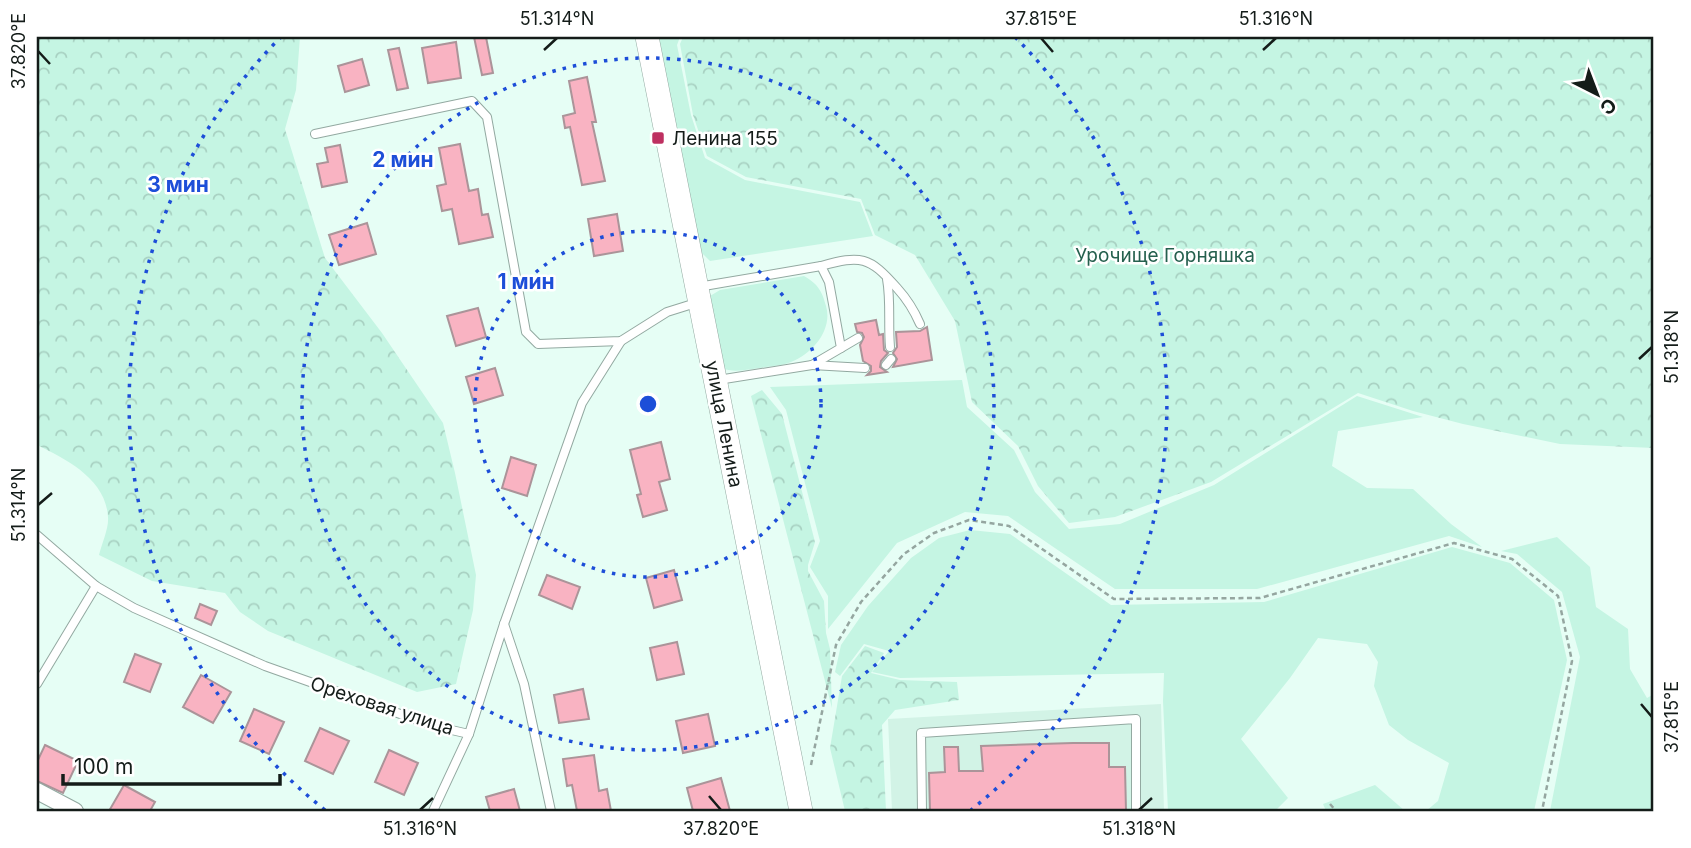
<svg xmlns="http://www.w3.org/2000/svg" width="1691" height="848" font-family="Inter,sans-serif">
<style>
.built{fill:#d2f3e6}
.grass{fill:#c5f5e3}
.forest{fill:url(#forest-crowns)}
.building{fill:#f9b3c2;stroke:#ab9499;stroke-width:2}
.lines{fill:none;stroke-linecap:round;stroke-linejoin:round}
.lane-casing{stroke:#93a9a1;stroke-width:10}
.street-casing{stroke:#93a9a1;stroke-width:18}
.secondary-casing{stroke:#93a9a1;stroke-width:24}
.path{stroke:#95a6a0;stroke-width:2.5;stroke-dasharray:5 3.5;stroke-linecap:butt}
.lane{stroke:#fff;stroke-width:8}
.street{stroke:#fff;stroke-width:16}
.secondary{stroke:#fff;stroke-width:23}
.ticks{fill:none;stroke:#141c19;stroke-width:2.5}
.ring{fill:none;stroke:#1d4ed8;stroke-width:3.5;stroke-dasharray:3.5 7}
.poi-dot{fill:#be3061;stroke:#fff;stroke-width:2.5}
.labels{text-anchor:middle;dominant-baseline:central;stroke-width:5;stroke-linejoin:round;paint-order:stroke}
.poi-label{font-size:19px;fill:#141c19;stroke:#fff;text-anchor:start}
.park-label{font-size:19px;fill:#25604e;stroke:#fff}
.street-label{font-size:19px;fill:#141c19;stroke:#fff}
.centre{fill:#1d4ed8;stroke:#fff;stroke-width:3.5}
.ring-label{font-size:21px;text-anchor:middle;font-weight:bold;fill:#1d4ed8;stroke:#fff;stroke-width:5;stroke-linejoin:round;paint-order:stroke}
.neatline{fill:none;stroke:#141c19;stroke-width:2.5}
.ticks-label{font-size:18px;text-anchor:middle;fill:#141c19}
</style>
<defs>
<pattern id="forest-crowns" width="20" height="18" patternUnits="userSpaceOnUse" patternTransform="scale(1.75)"><rect width="20" height="18" fill="#c5f5e3"/><path d="M2 6a3 3 0 1 1 6 0M12 15a3 3 0 1 1 6 0" fill="none" stroke="#a8d1c2"/></pattern>
</defs>
<rect width="100%" height="100%" fill="#e6fef5"/>
<polygon class="built" points="1161,704 1164,811 892,811 888,719"/>
<g class="grass">
<polygon points="655,37 680,37 677,45 691,115 705,158 745,180 860,202 873,236 710,261 698,249"/>
<path d="M 804,276 C 818,284 822,291 826,306 C 833,329 813,354 791,362 C 781,366 769,366 759,368 C 744,370 734,373 721,368 L 707,307 L 710,296 L 720,290 Z"/>
<polygon points="962,380 967,407 1014,450 1035,492 1069,529 1120,524 1214,485 1357,396 1423,417 1338,431 1332,466 1367,488 1413,489 1451,524 1482,547 1449,536 1257,589 1115,589 1008,516 965,512 897,543 828,629 828,596 810,567 820,541 786,410 770,387"/>
<polygon points="970,530 1010,534 1111,605 1264,602 1452,547 1510,563 1554,600 1567,660 1534,811 1426,811 1438,801 1449,763 1408,740 1389,725 1374,686 1378,662 1367,644 1318,638 1290,678 1241,739 1288,798 1275,811 1168,811 1163,701 1164,673 900,678 872,672 889,651 864,644 840,676 835,672 841,645 868,606 911,558 939,538"/>
<polygon points="1557,537 1590,567 1596,607 1628,629 1630,669 1647,698 1654,694 1654,811 1550,811 1580,657 1562,592 1517,554 1501,551"/>
<polygon points="1375,785 1405,811 1326,811 1323,804"/>
</g>
<g class="forest">
<path d="M 37,37 L 300,37 L 296,90 L 285,129 L 325,258 L 382,333 L 443,423 L 455,473 L 476,575 L 473,610 L 456,684 L 417,692 L 268,631 L 240,612 L 225,593 L 152,581 L 99,555 C 102,543 109,528 108,517 C 106,479 66,459 37,445 Z"/>
<polygon points="683,37 1654,37 1654,448 1560,444 1463,424 1413,411 1358,393 1211,482 1115,517 1069,523 1038,486 1018,446 972,402 955,321 915,255 875,235 861,199 746,177 707,156 693,115 680,44"/>
<polygon points="762,390 782,414 815,542 808,565 808,571 824,601 826,633 830,649 832,708 751,396"/>
<polygon points="865,646 884,653 871,673 900,680 957,682 959,700 895,710 882,725 886,811 845,811 830,748 842,676"/>
</g>
<g class="building">
<polygon points="474,37 486,37 493,73 482,75"/>
<polygon points="456,42 461,78 428,83 422,48"/>
<polygon points="399,48 408,88 397,90 388,50"/>
<polygon points="362,59 369,85 345,92 338,66"/>
<polygon points="587,77 596,122 592,122 605,181 582,185 570,127 565,128 563,116 575,113 569,81"/>
<polygon points="460,144 469,191 478,189 482,215 488,214 493,237 459,244 452,209 442,211 437,186 446,184 439,148"/>
<polygon points="340,145 347,182 322,187 317,164 328,162 325,148"/>
<polygon points="617,214 623,251 594,256 588,219"/>
<polygon points="367,223 376,254 339,265 329,235"/>
<polygon points="478,308 486,337 456,346 447,316"/>
<polygon points="876,320 879,335 883,334 884,350 888,353 881,361 880,367 887,372 867,375 871,371 871,366 863,361 860,345 864,337 862,333 857,332 855,324"/>
<polygon points="927,327 932,360 893,367 897,359 893,353 897,347 896,332 920,331"/>
<polygon points="495,368 503,395 474,404 466,377"/>
<polygon points="661,442 670,479 659,482 667,510 643,517 637,495 641,494 630,450"/>
<polygon points="511,457 536,465 527,496 502,488"/>
<polygon points="674,570 682,600 654,608 646,578"/>
<polygon points="547,575 580,587 572,609 539,595"/>
<polygon points="200,604 217,611 211,625 195,618"/>
<polygon points="677,642 684,674 657,680 650,648"/>
<polygon points="135,654 161,664 150,692 124,682"/>
<polygon points="201,675 231,692 213,723 183,707"/>
<polygon points="583,689 589,719 559,723 554,695"/>
<polygon points="254,709 284,722 269,754 240,741"/>
<polygon points="708,714 715,746 683,753 676,721"/>
<polygon points="320,728 349,741 333,774 305,761"/>
<polygon points="1073,743 1109,743 1109,767 1125,767 1126,811 930,811 929,773 945,772 944,747 958,747 959,771 983,771 981,746"/>
<polygon points="45,745 78,761 63,793 37,781 37,762"/>
<polygon points="389,750 418,763 404,795 375,782"/>
<polygon points="594,755 599,791 607,789 611,811 577,811 572,785 567,786 563,759"/>
<polygon points="721,778 730,811 693,811 687,788"/>
<polygon points="124,785 155,802 150,811 109,811"/>
<polygon points="514,789 520,811 490,811 486,797"/>
</g>
<g class="lines">
<g class="lane-casing">
<g id="lane">
<polyline points="315,134 472,101 487,117 526,332 538,344 621,341 667,312 699,302"/>
<path d="M 821,266 C 861,255 869,256 897,288 C 907,299 914,310 920,324"/>
<path d="M 887,279 C 891,301 888,324 890,347"/>
<polyline points="698,287 821,266 829,282 841,348 812,365 718,380"/>
<polyline points="841,348 858,338"/>
<polyline points="812,365 865,368"/>
<polyline points="886,365 891,359"/>
<polyline points="37,535 96,586 134,608 265,666 434,726 469,734 504,624 582,403 621,341"/>
<polyline points="504,624 524,684 551,811"/>
<polyline points="37,684 96,586"/>
<polyline points="433,811 469,734"/>
<polyline points="922,811 921,733 1136,719 1136,811"/>
</g>
</g>
<g class="street-casing">
<polyline id="street" points="37,791 75,811"/>
</g>
<g class="secondary-casing">
<polyline id="secondary" points="647,37 801,811"/>
</g>
<g class="path">
<polyline points="811,765 836,645 861,602 904,554 934,533 969,520 1009,526 1114,599 1260,598 1454,543 1512,559 1558,596 1572,661 1542,811"/>
<polyline points="1330,804 1336,811"/>
</g>
<use href="#lane" class="lane"/>
<use href="#street" class="street"/>
<use href="#secondary" class="secondary"/>
</g>
<path class="ticks" d="M 1041,38 L 1053,52M 544,50 L 557,38M 1263,50 L 1276,38M 38,51 L 50,64M 1639,359 L 1652,347M 38,505 L 52,493M 1641,704 L 1652,717M 709,796 L 721,810M 420,810 L 433,798M 1139,810 L 1152,798"/>
<g class="ring">
<circle cx="648" cy="404" r="173"/>
<circle cx="648" cy="404" r="346"/>
<path d="M325 810A519 519 0 0 1 281 37M1015 37A519 519 0 0 1 971 810"/>
</g>
<rect class="poi-dot" x="651" y="131" width="14" height="14" rx="3.5"/>
<g class="labels">
<g class="poi-label">
<text x="672" y="138">Ленина 155</text>
</g>
<g class="park-label">
<text x="1165" y="255">Урочище Горняшка</text>
</g>
<g class="street-label">
<text transform="translate(724 424) rotate(79)">улица Ленина</text>
<text transform="translate(382 706) rotate(18)">Ореховая улица</text>
</g>
</g>
<circle cx="648" cy="404" r="10" class="centre"/>
<g class="ring-label">
<text x="403" y="167">2 мин</text>
<text x="178" y="192">3 мин</text>
<text x="526" y="289">1 мин</text>
</g>
<rect width="1691" height="848" fill="none" stroke="#ffffff" stroke-width="77"/>
<g transform="translate(1597 94) rotate(138)" stroke="#ffffff" stroke-width="5" paint-order="stroke">
<path d="M0-5L12 26L0 18L-12 26Z" fill="#141c19"/>
<text y="-10" font-size="19" font-weight="bold" text-anchor="middle" fill="#141c19">С</text>
</g>
<path d="M63 774v10h217v-10" fill="none" stroke="#141c19" stroke-width="3.5"/>
<text x="74" y="774" font-size="21" fill="#141c19" stroke="#ffffff" stroke-width="5" paint-order="stroke">100 m</text>
<rect x="38" y="38" width="1614" height="772" class="neatline"/>
<g class="ticks-label">
<text x="557" y="25">51.314°N</text>
<text x="1041" y="25">37.815°E</text>
<text x="1276" y="25">51.316°N</text>
<text transform="translate(19 51) rotate(-90)" y="6">37.820°E</text>
<text transform="translate(1672 347) rotate(-90)" y="6">51.318°N</text>
<text transform="translate(19 505) rotate(-90)" y="6">51.314°N</text>
<text transform="translate(1672 717) rotate(-90)" y="6">37.815°E</text>
<text x="420" y="835">51.316°N</text>
<text x="721" y="835">37.820°E</text>
<text x="1139" y="835">51.318°N</text>
</g>
</svg>
